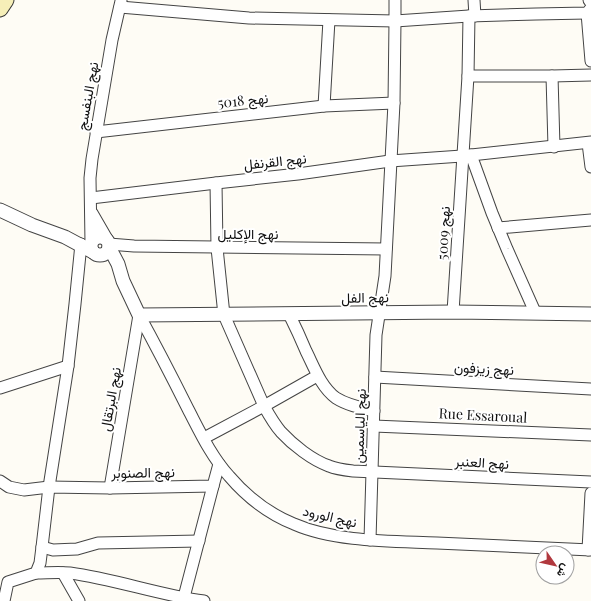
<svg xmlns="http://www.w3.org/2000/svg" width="591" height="601" font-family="'Playfair Display',Vazirmatn,serif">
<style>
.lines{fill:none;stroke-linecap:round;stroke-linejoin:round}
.minor-casing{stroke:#444;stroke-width:13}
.tertiary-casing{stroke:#444;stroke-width:15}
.secondary-casing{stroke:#333;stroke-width:17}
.minor{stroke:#fff;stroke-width:11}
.tertiary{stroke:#fff;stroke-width:13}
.secondary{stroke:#f6efb8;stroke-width:15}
.labels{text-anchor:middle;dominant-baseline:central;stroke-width:4;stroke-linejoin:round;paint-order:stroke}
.street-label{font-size:14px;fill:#111;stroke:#fff}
</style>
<rect width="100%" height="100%" fill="#fefcf5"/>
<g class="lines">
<g class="minor-casing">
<g id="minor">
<polyline points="474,0 475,16"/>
<polyline points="120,7 249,18 395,21 469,16 536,14 587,13 591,8"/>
<polyline points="587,13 591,61"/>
<polyline points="468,76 552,76 591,75"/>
<polyline points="552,76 554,147"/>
<polyline points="324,106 329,20"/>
<polyline points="96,132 324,106 394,103"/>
<polyline points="588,143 591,167"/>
<polyline points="471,155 492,213 507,249 535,312"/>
<path d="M 216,183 L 217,248 L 224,315 L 264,406 C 269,415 274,424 281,432 C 293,445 312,460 329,466 C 336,469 344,470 353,471 L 591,482"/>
<polyline points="91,198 216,183 298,174 390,161 462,156 591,142"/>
<polyline points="92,213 107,239"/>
<polyline points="498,228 591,220"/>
<polyline points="91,243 90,178 92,159 112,40 121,1"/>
<polyline points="81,244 75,304 68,366 49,487 42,547 53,550 77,549 98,543 199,541"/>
<polyline points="109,244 134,246 386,249"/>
<polyline points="453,312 468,76 469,16"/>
<path d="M 289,314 C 295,326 301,339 306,351 C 314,367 321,387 336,398 C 347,405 361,408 374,411"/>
<path d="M 139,315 C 156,346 172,377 188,409 C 200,432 211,456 229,476 C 246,496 269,514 294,524 C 335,542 392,541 437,543 C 488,545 540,548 591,550"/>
<polyline points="375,377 591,389"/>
<polyline points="0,388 68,366"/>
<polyline points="374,426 591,435"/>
<polyline points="204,438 264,406 317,376"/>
<polyline points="0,481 9,487 24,490 49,487 110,488 213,486 219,464"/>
<polyline points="110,488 139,315"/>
<polyline points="370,540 376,335 385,276 394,103 395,21 395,0"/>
<polyline points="588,550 591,493"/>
<path d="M 36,573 C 47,573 59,572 70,573 C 115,579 159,595 204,601"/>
<polyline points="63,573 79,601"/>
<polyline points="4,601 8,582 36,573 40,563 42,547"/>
<polyline points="183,601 213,486"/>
</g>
</g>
<g class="tertiary-casing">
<g id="tertiary">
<polyline points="590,0 591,1"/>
<polyline points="0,210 32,225 65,237 93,252"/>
<circle cx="100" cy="246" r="9"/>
<polyline points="109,247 118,264 123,281 139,315 453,312 591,314"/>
</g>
</g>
<g class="secondary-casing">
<polyline id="secondary" points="0,9 6,0"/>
</g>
<use href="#minor" class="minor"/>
<use href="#tertiary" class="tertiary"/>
<use href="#secondary" class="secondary"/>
</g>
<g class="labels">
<g class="street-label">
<text transform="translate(87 96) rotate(-80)">نهج البنفسج</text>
<text transform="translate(243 100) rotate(-6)">نهج 5018</text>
<text transform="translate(275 161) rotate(-6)">نهج القرنفل</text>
<text x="248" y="233">نهج الإكليل</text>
<text transform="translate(443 233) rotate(-87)">نهج 5009</text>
<text transform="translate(365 297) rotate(-1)">نهج الفل</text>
<text transform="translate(484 368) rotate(3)">نهج زيزفون</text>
<text transform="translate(110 399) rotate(-80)">نهج البرتقال</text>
<text transform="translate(483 415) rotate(3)">Rue Essaroual</text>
<text transform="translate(359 426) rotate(-88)">نهج الياسمين</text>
<text transform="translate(482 462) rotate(3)">نهج العنبر</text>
<text transform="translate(143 472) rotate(-1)">نهج الصنوبر</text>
<text transform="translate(330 516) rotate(13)">نهج الورود</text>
</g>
</g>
<g transform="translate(555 565) rotate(124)"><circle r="19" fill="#ffffff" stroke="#a0a0a0"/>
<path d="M0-3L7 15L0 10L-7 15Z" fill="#b1383e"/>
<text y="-6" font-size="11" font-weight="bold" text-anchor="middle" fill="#111111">ش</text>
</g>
</svg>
